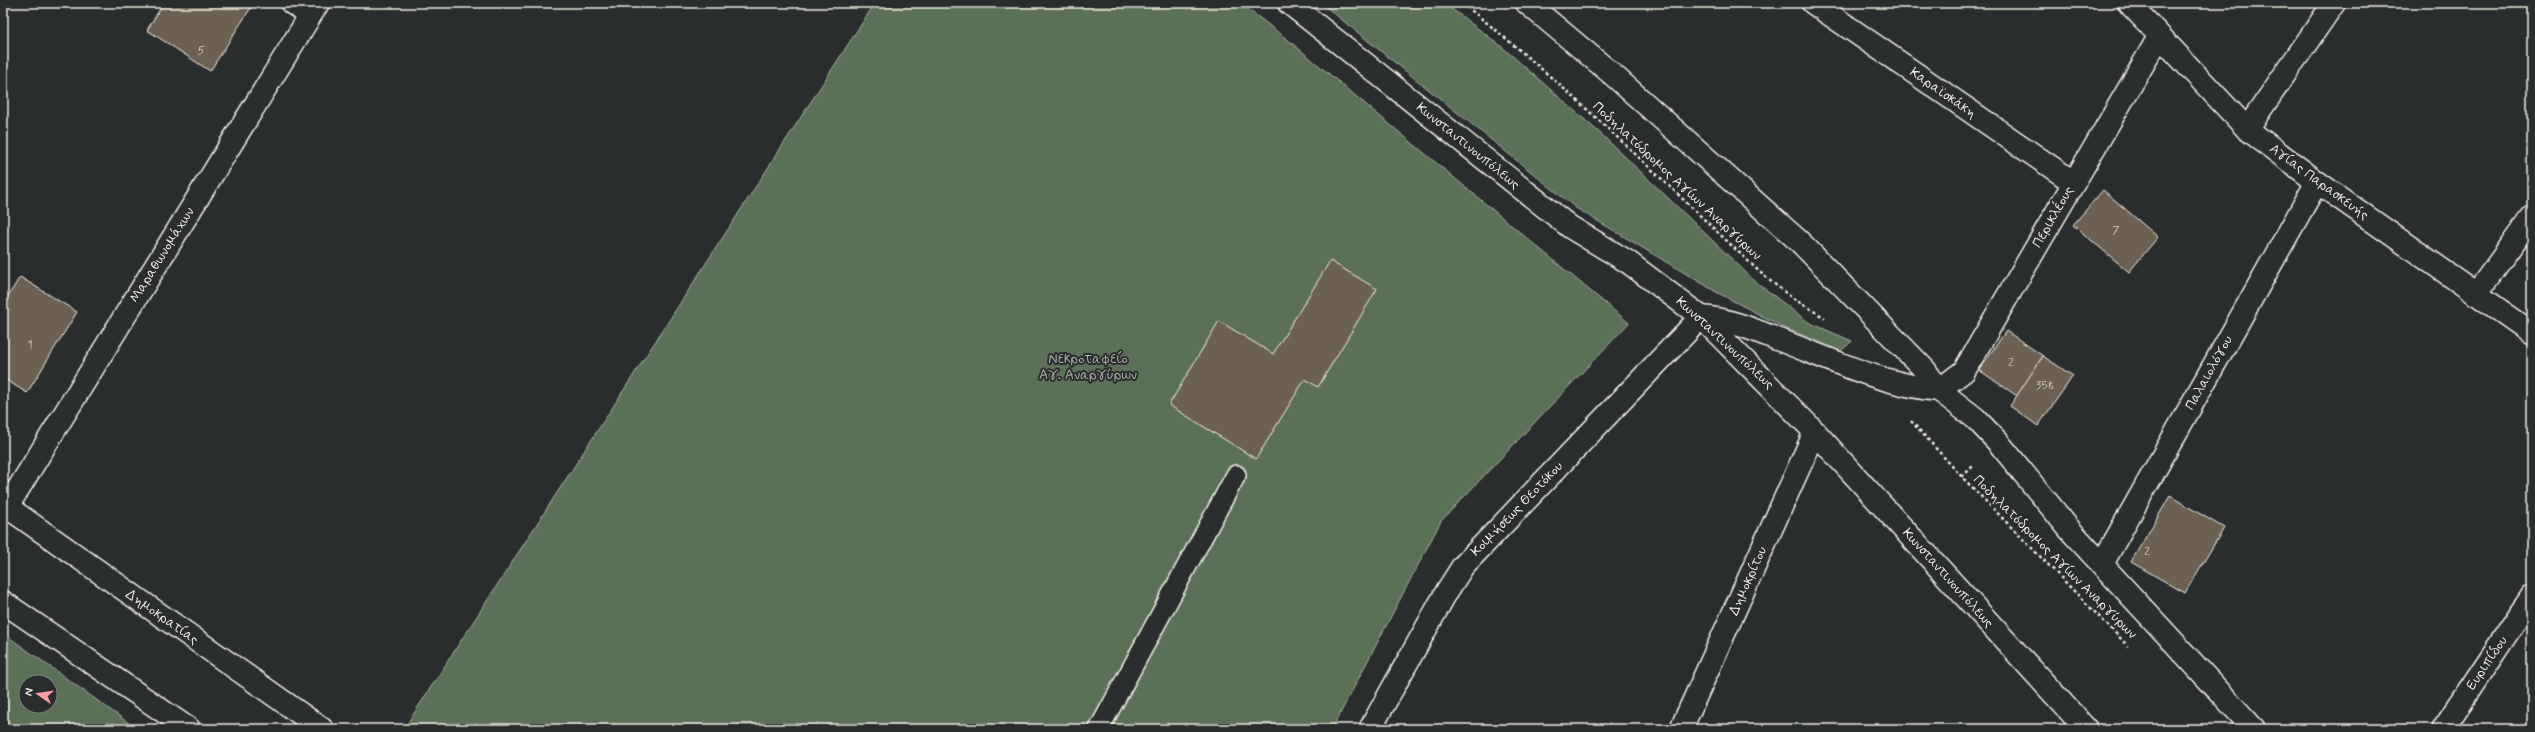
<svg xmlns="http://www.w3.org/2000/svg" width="2535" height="732" font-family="Mynerve,sans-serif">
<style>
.green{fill:#5b6f59;stroke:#a8b0a0;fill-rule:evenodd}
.building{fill:#6c6153;stroke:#f4f1e8}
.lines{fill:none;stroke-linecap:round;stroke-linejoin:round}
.service-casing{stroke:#f4f1e8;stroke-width:22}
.minor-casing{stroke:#f4f1e8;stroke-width:25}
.secondary-casing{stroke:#f4f1e8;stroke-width:25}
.path{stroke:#f4f1e8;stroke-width:2.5;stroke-dasharray:3 3;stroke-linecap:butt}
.service{stroke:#2a2d2e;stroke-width:19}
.minor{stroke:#2a2d2e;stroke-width:22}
.secondary{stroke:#2a2d2e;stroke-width:22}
.labels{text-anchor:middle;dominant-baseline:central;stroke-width:4;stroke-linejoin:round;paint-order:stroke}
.number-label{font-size:12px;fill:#d2cdc3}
.street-label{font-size:14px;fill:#f4f1e8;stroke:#2a2d2e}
.park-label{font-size:14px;fill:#afb6a8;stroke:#2a2d2e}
</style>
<rect width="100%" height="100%" fill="#2a2d2e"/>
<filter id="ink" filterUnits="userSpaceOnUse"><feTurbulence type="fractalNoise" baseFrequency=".025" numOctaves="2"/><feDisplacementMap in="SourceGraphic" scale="8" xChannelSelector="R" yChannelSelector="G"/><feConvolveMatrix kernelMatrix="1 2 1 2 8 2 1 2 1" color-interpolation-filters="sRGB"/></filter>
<g filter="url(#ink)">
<g class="green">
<polygon points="875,3 1240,3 1287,39 1629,323 1441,521 1332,729 414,729 407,724"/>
<polygon points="1321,3 1444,3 1501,46 1601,134 1756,282 1808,322 1852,341 1841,351 1787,329 1718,293 1576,208"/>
<path d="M 3,633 L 137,729 L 3,729 ZM 26,682 L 50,682 L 50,706 L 26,706 Z"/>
</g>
<g class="building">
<polygon points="161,3 254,3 210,71 147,30 163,4"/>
<polygon points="2103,190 2158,237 2129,272 2073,225"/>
<polygon points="1330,261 1377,289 1318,387 1305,379 1256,459 1169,405 1219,321 1273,354"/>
<polygon points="20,277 77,312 27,393 3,378 3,304"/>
<polygon points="2006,331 2043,356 2017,396 1979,370"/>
<polygon points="2043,356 2073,376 2038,426 2010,406"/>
<polygon points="2170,496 2224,528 2185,593 2131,562"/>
</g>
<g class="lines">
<g class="service-casing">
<polyline id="service" points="1099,729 1236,475"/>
</g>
<g class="minor-casing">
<g id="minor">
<polyline points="292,3 310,15"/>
<polyline points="1289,3 1570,227 1628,262 1701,317 1815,432 2086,729"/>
<polyline points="1527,3 1612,74 1801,243 1925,370 1939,390 1975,418 1998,442 2070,530 2254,729"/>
<polyline points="1813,3 2073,182"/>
<polyline points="2129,3 2247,129 2317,182 2532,333"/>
<polyline points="2247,129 2334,3"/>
<polyline points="2476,294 2532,217"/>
<path d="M 1701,317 C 1728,319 1752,329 1777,339 C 1830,359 1883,385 1939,390"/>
<polyline points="1939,390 1964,371 2159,37"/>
<polyline points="7,507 318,3"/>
<polyline points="2102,564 2317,182"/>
<polyline points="1370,729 1447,591 1463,566 1701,317"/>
<polyline points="1681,729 1815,432"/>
<polyline points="2443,729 2532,596"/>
</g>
</g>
<g class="secondary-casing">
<g id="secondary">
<polyline points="3,504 322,729"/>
<polyline points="3,602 189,729"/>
</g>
</g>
<g class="path">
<path d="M 1462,3 C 1569,87 1665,183 1764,276 L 1791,297 L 1825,318"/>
<polyline points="1911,421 1962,477 2128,646"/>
<polyline points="1962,477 1973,466"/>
</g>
<use href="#service" class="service"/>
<use href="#minor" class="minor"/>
<use href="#secondary" class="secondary"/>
</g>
</g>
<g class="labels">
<g class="number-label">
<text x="201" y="51">5</text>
<text x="2116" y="231">7</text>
<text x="30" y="345">1</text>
<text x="2011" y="363">2</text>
<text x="2045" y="386">358</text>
<text x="2147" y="552">2</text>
</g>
<g class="street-label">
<text transform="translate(1943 93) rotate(35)">Καραϊσκάκη</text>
<text transform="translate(1468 146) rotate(39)">Κωνσταντινουπόλεως</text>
<text transform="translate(1677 181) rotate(43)">Ποδηλατόδρομος Αγίων Αναργύρων</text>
<text transform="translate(2319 182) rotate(36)">Αγίας Παρασκευής</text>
<text transform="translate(2053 217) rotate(-60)">Περικλέους</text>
<text transform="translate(162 255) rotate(-58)">Μαραθωνομάχων</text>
<text transform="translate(1725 343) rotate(43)">Κωνσταντινουπόλεως</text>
<text transform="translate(2209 373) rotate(-61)">Παλαιολόγου</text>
<text transform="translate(1517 509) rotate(-46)">Κοιμήσεως Θεοτόκου</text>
<text transform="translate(2055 557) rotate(45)">Ποδηλατόδρομος Αγίων Αναργύρων</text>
<text transform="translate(1948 578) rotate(48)">Κωνσταντινουπόλεως</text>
<text transform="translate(1748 581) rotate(-66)">Δημοκρίτου</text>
<text transform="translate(162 617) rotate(35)">Δημοκρατίας</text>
<text transform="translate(2487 663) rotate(-56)">Ευριπίδου</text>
</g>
<g class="park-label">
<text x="1088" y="359">Νεκροταφείο<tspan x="1088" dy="16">Αγ. Αναργύρων</tspan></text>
</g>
</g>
<rect width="2535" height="732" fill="none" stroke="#2a2d2e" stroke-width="16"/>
<rect x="8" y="8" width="2519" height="716" fill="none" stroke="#f4f1e8" stroke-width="1.5" filter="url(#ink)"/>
<g transform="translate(38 694) rotate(283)"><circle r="19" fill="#2a2d2e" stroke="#7b7b78"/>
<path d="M0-3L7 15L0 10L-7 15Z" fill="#ff9aa2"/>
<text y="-6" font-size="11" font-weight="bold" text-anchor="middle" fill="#f4f1e8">N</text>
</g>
</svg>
